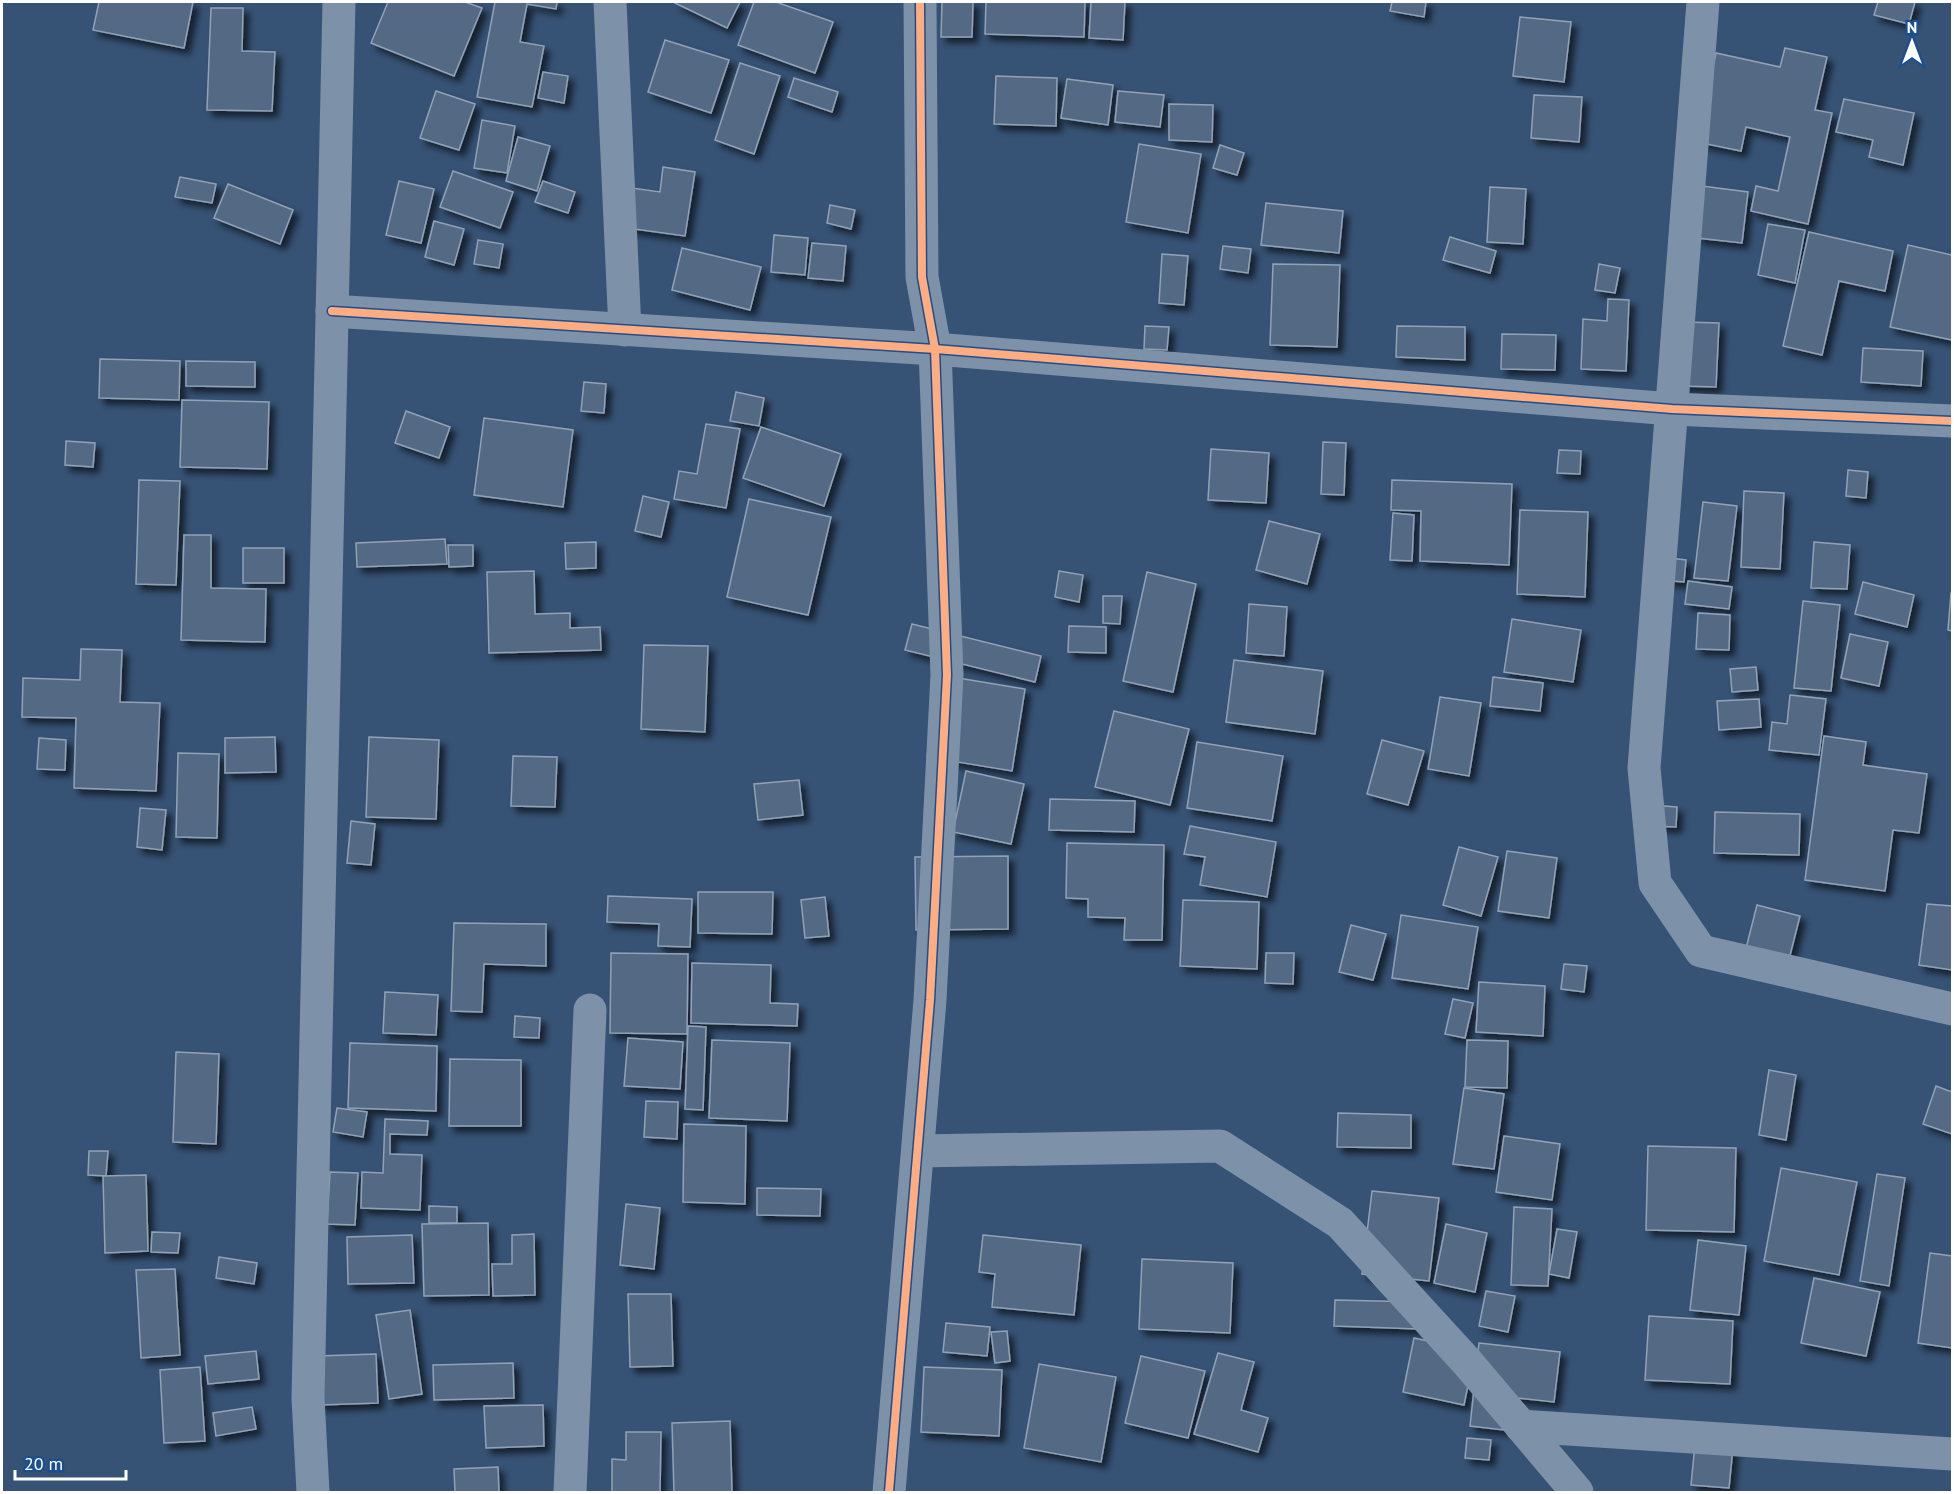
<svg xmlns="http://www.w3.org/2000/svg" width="1954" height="1494" font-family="'PT Sans',sans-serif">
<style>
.building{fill:#526984;stroke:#92a2b6;stroke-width:1.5;filter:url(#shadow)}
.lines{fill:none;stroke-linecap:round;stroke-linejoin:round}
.minor{stroke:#7d92a8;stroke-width:33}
.cycleway-casing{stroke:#1b4f8f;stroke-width:11}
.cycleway{stroke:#ffac80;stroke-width:8}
</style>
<defs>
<filter id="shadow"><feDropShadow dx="5.5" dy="5.5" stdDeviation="3" flood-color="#0009"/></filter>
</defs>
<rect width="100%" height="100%" fill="#365274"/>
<g class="building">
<polygon points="99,2 193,2 184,48 93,30"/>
<polygon points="388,2 465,2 482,8 454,76 371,43"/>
<polygon points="495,2 557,2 556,9 527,4 520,42 544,46 532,107 477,97"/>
<polygon points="676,2 740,2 727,28 675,3"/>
<polygon points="754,2 776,2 833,22 815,73 738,45"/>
<polygon points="942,2 973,2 972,37 941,37"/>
<polygon points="986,2 1085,2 1084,37 985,34"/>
<polygon points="1091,2 1125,2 1123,40 1089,38"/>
<polygon points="1392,2 1426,2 1424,17 1390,11"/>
<polygon points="1878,2 1915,2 1909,24 1874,15"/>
<polygon points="211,8 243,8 242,51 275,52 272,111 207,110"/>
<polygon points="1520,17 1571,22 1564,82 1513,76"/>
<polygon points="665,40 729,60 711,113 648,92"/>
<polygon points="1785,48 1827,57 1815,110 1832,113 1808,224 1751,211 1756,186 1778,191 1790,137 1746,127 1741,151 1697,142 1716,53 1780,67"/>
<polygon points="740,63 780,76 754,154 715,140"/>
<polygon points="543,72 568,76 564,103 538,98"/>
<polygon points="996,76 1057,78 1056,126 994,124"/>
<polygon points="794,78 838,92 832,112 788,97"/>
<polygon points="1067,79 1113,85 1108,125 1061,118"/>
<polygon points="436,91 475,104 459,150 420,138"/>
<polygon points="1118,91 1164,95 1160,127 1115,122"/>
<polygon points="1534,95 1582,97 1579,142 1531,138"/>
<polygon points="1844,99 1914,113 1903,165 1869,157 1873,140 1836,132"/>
<polygon points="1169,104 1213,105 1212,142 1169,140"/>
<polygon points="482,120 515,126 507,173 474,168"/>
<polygon points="518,137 550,146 537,191 506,181"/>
<polygon points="1139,144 1201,154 1188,233 1126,222"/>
<polygon points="1220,145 1244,153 1237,175 1213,168"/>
<polygon points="663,167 695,172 685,236 613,226 618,186 660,192"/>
<polygon points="453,171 513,192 500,228 440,207"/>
<polygon points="180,177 216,184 212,203 175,197"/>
<polygon points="399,181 434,189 421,243 386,235"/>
<polygon points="543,181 575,192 568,213 535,202"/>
<polygon points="228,184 293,210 280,244 214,218"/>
<polygon points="1702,186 1748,192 1742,243 1697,238"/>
<polygon points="1490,187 1526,189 1523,244 1487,242"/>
<polygon points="1266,203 1343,211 1339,253 1261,245"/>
<polygon points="830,205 855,210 851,229 827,223"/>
<polygon points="434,221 464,229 454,265 425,257"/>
<polygon points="1768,224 1805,230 1795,283 1758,275"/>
<polygon points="1809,232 1893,251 1885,291 1839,281 1822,355 1783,346"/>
<polygon points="774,235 808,238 805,275 771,272"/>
<polygon points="1450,237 1496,251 1490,273 1443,260"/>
<polygon points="478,240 503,244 499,268 474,264"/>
<polygon points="812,243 846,246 843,281 808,278"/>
<polygon points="1908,245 1952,255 1952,340 1890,327"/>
<polygon points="1223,246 1251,249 1248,273 1220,269"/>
<polygon points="682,248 761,267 750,310 672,290"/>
<polygon points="1162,254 1188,256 1184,305 1159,303"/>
<polygon points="1273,264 1340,265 1337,347 1270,345"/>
<polygon points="1599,264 1620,268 1615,293 1595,290"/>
<polygon points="1608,299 1629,300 1626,371 1581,369 1583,319 1607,321"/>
<polygon points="1684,322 1719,323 1716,387 1681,386"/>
<polygon points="1145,326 1169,327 1167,350 1144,349"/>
<polygon points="1397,326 1465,327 1465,360 1396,357"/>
<polygon points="1502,334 1556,335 1555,370 1501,369"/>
<polygon points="1863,348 1923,351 1921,386 1861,382"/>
<polygon points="100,359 180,361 179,400 99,398"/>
<polygon points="186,361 255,362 255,387 186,386"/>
<polygon points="584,382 606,384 604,413 581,411"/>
<polygon points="736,392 764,398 759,426 730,421"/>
<polygon points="182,400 269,402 267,469 180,467"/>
<polygon points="406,411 450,427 439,458 395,443"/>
<polygon points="484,418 573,430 563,507 474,495"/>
<polygon points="706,424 740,429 726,508 674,499 679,471 697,474"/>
<polygon points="761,427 841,454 824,506 743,478"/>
<polygon points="66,441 95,443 93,467 65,465"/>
<polygon points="1323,442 1346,443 1344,495 1321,494"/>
<polygon points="1211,449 1269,453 1266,503 1208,500"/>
<polygon points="1559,450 1581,451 1580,474 1557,473"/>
<polygon points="1848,470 1868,472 1866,498 1846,496"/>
<polygon points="139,480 180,481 176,585 136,584"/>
<polygon points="1392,480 1512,484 1509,565 1420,561 1421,511 1391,510"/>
<polygon points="1744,491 1784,493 1780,569 1741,567"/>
<polygon points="643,496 669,502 661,537 635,531"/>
<polygon points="749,499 831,517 808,615 727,597"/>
<polygon points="1703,502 1737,506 1728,581 1694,578"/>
<polygon points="1520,510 1588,512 1585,597 1517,594"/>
<polygon points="1393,513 1414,515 1412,561 1390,560"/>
<polygon points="1269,521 1320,534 1307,584 1256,570"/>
<polygon points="184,535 211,535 211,588 266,589 265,642 181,640"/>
<polygon points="445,539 447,564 357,567 356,543"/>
<polygon points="596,542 596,568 566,569 565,543"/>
<polygon points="1814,542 1850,545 1847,589 1811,588"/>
<polygon points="448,545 473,545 473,566 449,567"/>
<rect x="243" y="548" width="41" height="35"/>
<polygon points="1662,557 1686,560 1684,582 1660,580"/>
<polygon points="534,571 535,614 570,613 570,628 600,627 601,650 489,653 487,572"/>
<polygon points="1059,571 1083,575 1079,602 1055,597"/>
<polygon points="1147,572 1196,584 1173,692 1123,681"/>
<polygon points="1688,581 1732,587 1729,609 1685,604"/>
<polygon points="1863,582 1914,595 1907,627 1855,614"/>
<polygon points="1951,593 1952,593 1952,631 1948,630"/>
<polygon points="1103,596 1122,596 1120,624 1103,623"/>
<polygon points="1803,601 1840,605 1831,691 1794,688"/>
<polygon points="1249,604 1287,607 1284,656 1246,653"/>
<polygon points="1698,613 1730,615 1729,650 1696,649"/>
<polygon points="1512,619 1581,630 1573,682 1504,672"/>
<polygon points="912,624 1041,656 1035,682 905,650"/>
<polygon points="1069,626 1106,627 1106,653 1068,652"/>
<polygon points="1850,634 1888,642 1879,686 1841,678"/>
<polygon points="644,645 708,646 705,732 641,729"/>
<polygon points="81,649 122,650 120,702 160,703 156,791 74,788 76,718 22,717 23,678 80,680"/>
<polygon points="1234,660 1323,671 1315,734 1226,722"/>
<polygon points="1756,667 1758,690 1732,692 1730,669"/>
<polygon points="940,675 1025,689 1012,771 927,757"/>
<polygon points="1493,677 1543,683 1540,711 1490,706"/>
<polygon points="1790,695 1826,699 1819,755 1769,750 1772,722 1787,724"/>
<polygon points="1440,697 1481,703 1469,776 1428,769"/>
<polygon points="1759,699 1761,727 1719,730 1717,701"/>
<polygon points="1114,711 1189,729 1170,805 1095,787"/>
<polygon points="1824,736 1866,742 1863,765 1927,774 1919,833 1893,830 1885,891 1805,880"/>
<polygon points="275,737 276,772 225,773 225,738"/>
<polygon points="369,737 439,740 436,819 366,817"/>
<polygon points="39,738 66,740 65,770 37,769"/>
<polygon points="1382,740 1424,751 1408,805 1367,794"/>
<polygon points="1197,742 1283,756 1272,821 1187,808"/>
<polygon points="178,753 219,754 217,838 176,837"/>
<polygon points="513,756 557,757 555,807 511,806"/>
<polygon points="966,771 1024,784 1011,844 953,832"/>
<polygon points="799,780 803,815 758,820 754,784"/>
<polygon points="1050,799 1135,801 1134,832 1049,830"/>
<polygon points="1649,805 1677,807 1676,827 1648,826"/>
<polygon points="140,808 166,810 162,850 137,847"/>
<polygon points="1715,812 1800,814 1799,855 1714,853"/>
<polygon points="351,821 375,824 371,865 347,863"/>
<polygon points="1190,826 1276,842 1267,897 1200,885 1205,857 1184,854"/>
<polygon points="1067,843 1164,845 1162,940 1124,940 1125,918 1088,917 1088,899 1066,898"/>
<polygon points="1459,847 1498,857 1481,916 1443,905"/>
<polygon points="1507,851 1557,858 1549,918 1498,911"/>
<polygon points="1008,856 1008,929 916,930 915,857"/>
<polygon points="698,892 773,892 772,934 698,933"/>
<polygon points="608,896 692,899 690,947 658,946 659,924 607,922"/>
<polygon points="825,897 829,936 805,938 801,900"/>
<polygon points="1183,900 1259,902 1257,969 1180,966"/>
<polygon points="1927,904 1952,906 1952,970 1919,965"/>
<polygon points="1757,905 1800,916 1785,975 1742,964"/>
<polygon points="1401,915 1478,927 1468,989 1392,978"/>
<polygon points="454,923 546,924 546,966 484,964 482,1012 451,1011"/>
<polygon points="1351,925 1386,934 1373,980 1339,972"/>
<polygon points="611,953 688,954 687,1034 610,1033"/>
<polygon points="1266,953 1294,953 1293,984 1265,983"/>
<polygon points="692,963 771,965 770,1003 798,1004 797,1026 691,1023"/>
<polygon points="1564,964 1587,966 1584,992 1561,989"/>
<polygon points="1479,982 1545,986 1543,1036 1476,1032"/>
<polygon points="385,992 438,995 436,1035 383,1033"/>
<polygon points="1453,999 1473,1003 1465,1038 1445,1034"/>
<polygon points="515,1016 540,1018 539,1038 514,1037"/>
<polygon points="688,1026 706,1027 703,1110 685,1109"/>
<polygon points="628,1038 683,1042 680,1089 624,1086"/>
<polygon points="712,1040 790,1043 787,1121 709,1118"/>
<polygon points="1467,1040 1508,1041 1507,1088 1465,1087"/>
<polygon points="350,1043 437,1046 436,1111 348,1108"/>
<polygon points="176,1052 219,1054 216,1144 173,1142"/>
<polygon points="450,1059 521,1060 521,1126 449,1126"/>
<polygon points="1769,1070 1796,1075 1786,1140 1759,1135"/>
<polygon points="1936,1086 1952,1092 1952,1134 1923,1124"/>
<polygon points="1464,1088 1504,1094 1494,1169 1453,1164"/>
<polygon points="646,1101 678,1102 677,1139 644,1137"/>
<polygon points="337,1108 367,1112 363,1137 333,1132"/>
<polygon points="1338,1113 1411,1115 1411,1148 1337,1147"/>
<polygon points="385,1119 428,1121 427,1135 390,1134 390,1154 422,1155 420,1210 361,1208 362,1172 383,1173"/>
<polygon points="684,1124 746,1126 745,1204 683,1202"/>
<polygon points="1504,1136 1560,1144 1552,1200 1496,1192"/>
<polygon points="1648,1146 1736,1148 1734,1232 1646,1230"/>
<polygon points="89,1151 108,1151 106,1176 88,1175"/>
<polygon points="1781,1168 1857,1182 1839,1275 1764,1261"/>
<polygon points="330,1172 358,1173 355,1225 327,1224"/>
<polygon points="1877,1174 1905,1178 1889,1286 1860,1281"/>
<polygon points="146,1175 148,1251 105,1253 103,1176"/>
<polygon points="757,1188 821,1189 820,1216 757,1215"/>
<polygon points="1372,1191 1439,1198 1429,1281 1362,1274"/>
<polygon points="626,1204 660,1208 654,1269 620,1265"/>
<polygon points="429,1206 457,1207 457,1223 429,1223"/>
<polygon points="1514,1207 1552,1209 1548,1286 1511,1285"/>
<polygon points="488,1223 489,1295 424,1296 422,1224"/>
<polygon points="1446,1224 1487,1233 1475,1292 1434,1283"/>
<polygon points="1557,1229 1577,1232 1569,1278 1549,1274"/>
<polygon points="152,1232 180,1233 178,1253 151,1252"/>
<polygon points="534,1234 535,1295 493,1296 492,1264 512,1264 512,1235"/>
<polygon points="412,1235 414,1283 348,1284 347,1237"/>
<polygon points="983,1235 1081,1245 1074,1315 992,1307 995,1274 979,1272"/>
<polygon points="1698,1240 1746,1246 1739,1315 1690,1310"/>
<polygon points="1930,1253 1952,1256 1952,1348 1918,1343"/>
<polygon points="219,1257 257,1263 254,1284 216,1278"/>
<polygon points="1142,1259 1233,1263 1230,1333 1139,1329"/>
<polygon points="175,1269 180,1355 141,1358 136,1270"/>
<polygon points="1814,1278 1880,1292 1866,1356 1801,1343"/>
<polygon points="1486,1291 1515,1296 1508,1332 1479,1326"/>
<polygon points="628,1294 671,1294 673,1366 630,1367"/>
<polygon points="1335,1300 1420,1302 1419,1329 1334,1326"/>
<polygon points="410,1310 422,1394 389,1399 376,1315"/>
<polygon points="1649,1316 1733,1321 1730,1384 1645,1380"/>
<polygon points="946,1323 990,1327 987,1356 943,1352"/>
<polygon points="1007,1331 1010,1361 995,1363 991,1332"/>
<polygon points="1414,1338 1475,1351 1464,1405 1403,1392"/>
<polygon points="1479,1343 1560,1352 1554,1402 1508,1397 1504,1430 1470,1426"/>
<polygon points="256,1351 259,1379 208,1384 205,1356"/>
<polygon points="1218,1353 1254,1362 1241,1410 1268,1418 1258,1452 1194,1434"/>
<polygon points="376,1354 378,1403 319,1405 318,1356"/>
<polygon points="1141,1356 1205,1371 1188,1438 1125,1423"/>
<polygon points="513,1363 514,1398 434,1400 433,1365"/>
<polygon points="1039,1364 1116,1377 1101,1462 1024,1448"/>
<polygon points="200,1367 205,1441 164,1443 160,1370"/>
<polygon points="924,1367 1002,1370 999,1436 921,1432"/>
<polygon points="543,1405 544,1446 486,1448 484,1406"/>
<polygon points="252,1407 256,1429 216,1436 213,1413"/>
<polygon points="730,1421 732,1492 674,1492 672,1423"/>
<polygon points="1697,1423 1735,1427 1729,1488 1691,1485"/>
<polygon points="626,1432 661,1432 660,1492 612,1492 612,1459 626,1460"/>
<polygon points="1467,1438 1491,1440 1489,1460 1465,1458"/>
<polygon points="498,1467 499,1492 455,1492 454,1469"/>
</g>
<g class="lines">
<g class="minor">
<polyline points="610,2 625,330"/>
<polyline points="1703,2 1644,768 1655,883 1701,951 1952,1009"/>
<polyline points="332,311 935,349 1672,409 1952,421"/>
<polyline points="918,1151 1220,1146 1340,1223 1467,1362 1577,1492"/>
<polyline points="1521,1426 1952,1454"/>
<polyline points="313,1492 308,1398 339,2"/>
<polyline points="570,1492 590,1010"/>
<polyline points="889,1492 930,1000 947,675 935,349 922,277 920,2"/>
</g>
<g class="cycleway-casing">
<g id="cycleway">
<polyline points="332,311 935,349 1672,409 1952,421"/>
<polyline points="889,1492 930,1000 947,675 935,349 922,277 920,2"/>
</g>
</g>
<use href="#cycleway" class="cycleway"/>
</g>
<rect width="1954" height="1494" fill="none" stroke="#ffffff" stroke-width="6"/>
<g transform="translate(1912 42)" stroke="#1b4f8f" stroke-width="4.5" paint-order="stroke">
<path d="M0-4.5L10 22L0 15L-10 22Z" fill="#ffffff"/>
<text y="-9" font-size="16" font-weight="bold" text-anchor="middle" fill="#ffffff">N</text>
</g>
<path d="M15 1470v9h111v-9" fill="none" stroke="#ffffff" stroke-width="3"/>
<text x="24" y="1470" font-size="18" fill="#ffffff" stroke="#1b4f8f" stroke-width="4.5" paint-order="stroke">20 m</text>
</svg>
